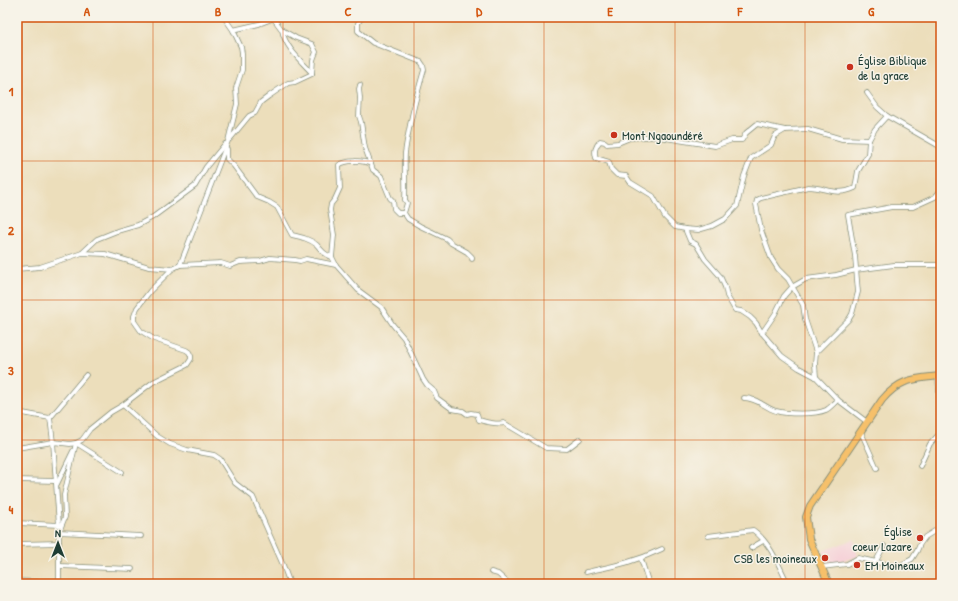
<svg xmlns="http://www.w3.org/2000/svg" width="958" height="601" font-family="'Patrick Hand',sans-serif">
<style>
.built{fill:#f6cfd7}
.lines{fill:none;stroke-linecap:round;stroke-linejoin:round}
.street-casing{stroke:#868e78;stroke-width:5.5}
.primary-casing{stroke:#868e78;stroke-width:8}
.street{stroke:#fff;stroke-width:4}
.primary{stroke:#f6c06b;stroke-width:6}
.grid{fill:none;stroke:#d45610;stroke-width:1;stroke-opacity:0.55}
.poi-dot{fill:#c8321e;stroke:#f7f3e8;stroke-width:1.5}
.labels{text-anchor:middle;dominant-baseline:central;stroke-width:3;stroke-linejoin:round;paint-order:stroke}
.poi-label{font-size:13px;fill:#1f3d34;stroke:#f7f3e8;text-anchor:start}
.neatline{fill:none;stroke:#d45610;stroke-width:1.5}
.grid-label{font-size:13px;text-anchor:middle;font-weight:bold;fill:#d45610}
</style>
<rect width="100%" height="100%" fill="#f7f3e8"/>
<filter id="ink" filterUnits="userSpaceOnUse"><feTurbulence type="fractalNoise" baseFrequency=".025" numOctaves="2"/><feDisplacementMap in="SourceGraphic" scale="8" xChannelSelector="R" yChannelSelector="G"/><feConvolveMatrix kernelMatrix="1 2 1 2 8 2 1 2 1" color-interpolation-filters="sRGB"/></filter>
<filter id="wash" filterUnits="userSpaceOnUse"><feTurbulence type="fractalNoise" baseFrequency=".012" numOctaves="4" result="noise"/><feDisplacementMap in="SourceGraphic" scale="16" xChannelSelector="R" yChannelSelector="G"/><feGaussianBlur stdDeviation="0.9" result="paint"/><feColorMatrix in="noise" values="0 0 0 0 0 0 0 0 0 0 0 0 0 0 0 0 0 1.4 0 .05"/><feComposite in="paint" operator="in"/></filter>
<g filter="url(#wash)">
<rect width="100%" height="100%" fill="#ecdebb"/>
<polygon class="built" points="854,539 858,557 827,564 823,551"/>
</g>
<g filter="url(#ink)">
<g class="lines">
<g class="street-casing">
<g id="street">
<path d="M 362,17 L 358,23 L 358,31 L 373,43 L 421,62 L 423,65 L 424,70 C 416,97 409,124 405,153 C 404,168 406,184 405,200 L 407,203 L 404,213"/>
<polyline points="233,30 259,24 277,17"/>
<path d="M 282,30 C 285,47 301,61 312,73"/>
<polyline points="360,85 359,89 360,98 359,116 361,122 365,148 373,170 381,176 390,198 393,201 394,209 398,213 404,213 408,219 420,226 447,239 451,243 467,252 472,257 472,259"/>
<polyline points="867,93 877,107 887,116 941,147"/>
<polyline points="230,139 249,116 255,113 261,102 269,96 288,83 295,82 312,74 313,60 316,52 312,44 296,38 282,30 274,19"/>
<path d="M 227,149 L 227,159 L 234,166 L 257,197 L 269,202 L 277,207 L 292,235 C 301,237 310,239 317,245 C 322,251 325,255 332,257 L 336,265"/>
<polyline points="685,229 698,230 712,226 725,219 737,206 744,176 751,158 771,145 775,136 785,130"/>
<polyline points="82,253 97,239 117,231 138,225 153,217 195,186 206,167 225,144"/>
<path d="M 332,257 L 334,235 L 330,210 L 331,204 L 335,199 L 340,188 L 339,165 C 346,160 362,160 371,164"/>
<path d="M 180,265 L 221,263 L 230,266 L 240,262 L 260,261 L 270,258 L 295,260 L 300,261 L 306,259 L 336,265 L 358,290 L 381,307 L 393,325 L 404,338 L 423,379 L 427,385 L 434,391 L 437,398 L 452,409 L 463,411 L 467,414 L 471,413 L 477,414 L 479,420 C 487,422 496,425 504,423 L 546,448 L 567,449 L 580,439"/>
<polyline points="17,269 40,267 82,253 105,254 149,267 172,269"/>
<polyline points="762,333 775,314 784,296 792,287 806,279 836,275 856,270 894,265 941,265"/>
<polyline points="816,352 849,319 852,314 858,292 855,256 848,215 892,207 913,207 935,197 941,190"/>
<polyline points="938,376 940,404"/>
<path d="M 816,377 L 815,364 L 816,352 L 805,319 L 803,305 L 788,279 L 778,269 L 771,258 L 761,230 L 756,204 L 757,200 L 761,198 L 808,187 C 827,187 835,197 855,188 L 858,171 L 868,154 L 869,140"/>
<path d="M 744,398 C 757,398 764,407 776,411 C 786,414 815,415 826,410 C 830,408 834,403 838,400"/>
<polyline points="123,405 157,436 170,444 187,450 214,455 220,459 235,483 253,497 283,565 290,584"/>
<polyline points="17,412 50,418 53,442 17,448"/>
<polyline points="50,418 86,375"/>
<path d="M 867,422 L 838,400 L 816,377 L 799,368 L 782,356 L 762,333 L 756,323 L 750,317 L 741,311 L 735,310 L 727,296 L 725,287 L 720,276 L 705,259 L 696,244 L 690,241 L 685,229 L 675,227 L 665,217 L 653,196 L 630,182 L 626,176 L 617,175 L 611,169 L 609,162 L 596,158 C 594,151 595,147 600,141 L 605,142 L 607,144 L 618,143 L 630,138 L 645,137 L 659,137 L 715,146 L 732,140 L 742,140 L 746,133 L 757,124 L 785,130 L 808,129 L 842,139 L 869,140 L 875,129 L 887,116"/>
<polyline points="861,432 877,468"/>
<polyline points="920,466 930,444 941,432"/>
<polyline points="17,480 55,481"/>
<polyline points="57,484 73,451"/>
<polyline points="17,523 59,525 53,442 70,444 76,443 82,440 90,429 111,412 123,405 153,382 187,365 191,359 191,356 189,352 186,350 154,339 141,331 134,321 134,316 137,308 150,291 172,269 180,265 228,141 237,104 236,88 242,70 242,53 241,47 233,30 224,17"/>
<polyline points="59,532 141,536"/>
<path d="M 708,536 L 753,530 C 770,542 779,566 788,584"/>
<polyline points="17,544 59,543"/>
<polyline points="751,548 763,541"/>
<polyline points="641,559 649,584"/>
<polyline points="875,563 884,546"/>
<polyline points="60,566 132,569"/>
<polyline points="822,567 847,564 858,558 890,565 901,565 912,559 917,551 920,544 925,537 941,527"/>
<polyline points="491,572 498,574 509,584"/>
<path d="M 586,572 C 614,566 635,562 662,549"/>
<polyline points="17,581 59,583 59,532 65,517 64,495 76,443 122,472"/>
</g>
</g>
<g class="primary-casing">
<path id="primary" d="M 829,584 L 809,539 L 806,517 L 810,506 L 882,400 C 901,378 913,379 941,376"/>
</g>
<use href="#street" class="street"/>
<use href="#primary" class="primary"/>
</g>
</g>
<path class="grid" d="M 153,17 L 153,584M 283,17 L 283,584M 414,17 L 414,584M 544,17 L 544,584M 675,17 L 675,584M 805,17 L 805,584M 17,161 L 941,161M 17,300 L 941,300M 17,440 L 941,440"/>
<g class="poi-dot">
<circle cx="850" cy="67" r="4"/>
<circle cx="614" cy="135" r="4"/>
<circle cx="920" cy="538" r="4"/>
<circle cx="825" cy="558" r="4"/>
<circle cx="857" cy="565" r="4"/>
</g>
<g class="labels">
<g class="poi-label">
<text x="858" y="60">Église Biblique<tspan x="858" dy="15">de la grace</tspan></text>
<text x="622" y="135">Mont Ngaoundéré</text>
<text x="912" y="531" text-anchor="end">Église<tspan x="912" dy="15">coeur Lazare</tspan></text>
<text x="817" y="558" text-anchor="end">CSB les moineaux</text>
<text x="865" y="565">EM Moineaux</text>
</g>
</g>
<rect width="958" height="601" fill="none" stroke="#f7f3e8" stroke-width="44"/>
<g transform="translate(58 543)" stroke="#f7f3e8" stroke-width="3" paint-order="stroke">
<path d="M0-3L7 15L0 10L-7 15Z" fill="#1f3d34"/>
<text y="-6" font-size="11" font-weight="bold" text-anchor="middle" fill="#1f3d34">N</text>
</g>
<rect x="22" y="22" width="914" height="557" class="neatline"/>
<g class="grid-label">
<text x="87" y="16">A</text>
<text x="218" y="16">B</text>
<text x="348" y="16">C</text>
<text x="479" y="16">D</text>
<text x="610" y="16">E</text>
<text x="740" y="16">F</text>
<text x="871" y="16">G</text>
<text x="11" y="96">1</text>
<text x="11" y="235">2</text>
<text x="11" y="375">3</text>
<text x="11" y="514">4</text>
</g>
</svg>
